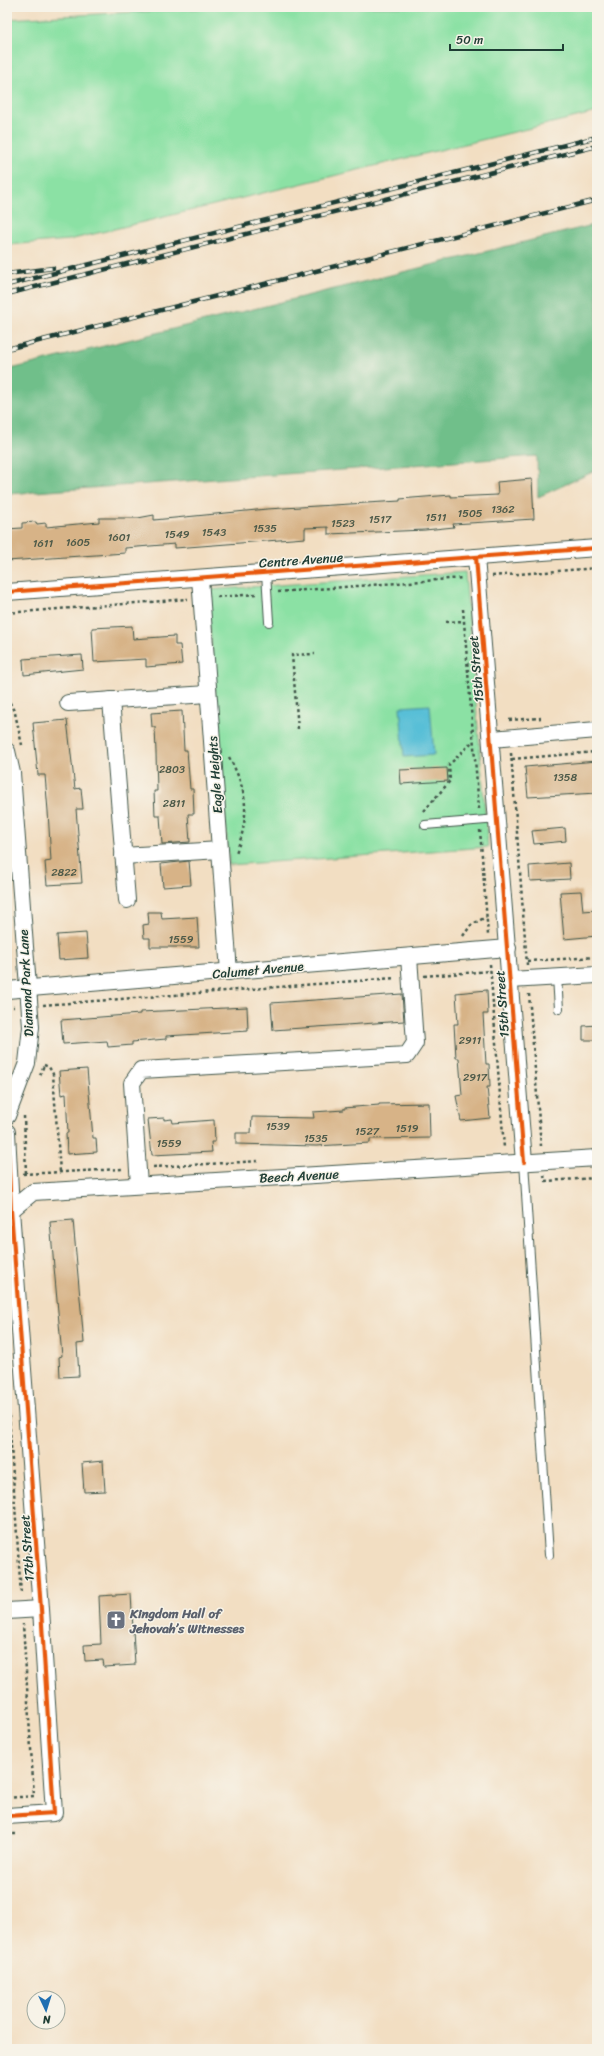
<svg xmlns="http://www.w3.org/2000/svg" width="604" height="2056" font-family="Sriracha,sans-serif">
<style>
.green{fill:#8be1a4;stroke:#558f6c}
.forest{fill:#70bf8a;stroke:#487e5f}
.water{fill:#59bfd7;stroke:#3c7e86}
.building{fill:#d7b387}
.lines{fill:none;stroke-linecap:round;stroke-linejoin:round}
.lane-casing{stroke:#3f5549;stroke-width:10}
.street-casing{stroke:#3f5549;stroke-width:18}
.path{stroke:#3f5549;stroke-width:2.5;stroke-dasharray:3 3;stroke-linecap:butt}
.lane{stroke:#fff;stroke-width:8}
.street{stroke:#fff;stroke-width:16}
.rail-casing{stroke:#1f3d34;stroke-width:4.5}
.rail{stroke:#f7f3e8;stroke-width:3;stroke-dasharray:9;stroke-linecap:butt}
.cycleway-casing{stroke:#f7f3e8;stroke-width:6}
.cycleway{stroke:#e8590c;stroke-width:4}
.labels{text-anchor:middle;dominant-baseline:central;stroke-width:3;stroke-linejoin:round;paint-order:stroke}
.number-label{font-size:11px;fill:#4d5a49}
.street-label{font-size:13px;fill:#1f3d34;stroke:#f7f3e8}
.worship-label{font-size:13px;font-weight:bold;fill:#5b616d;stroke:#f7f3e8;text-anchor:start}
</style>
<rect width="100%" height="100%" fill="#f7f3e8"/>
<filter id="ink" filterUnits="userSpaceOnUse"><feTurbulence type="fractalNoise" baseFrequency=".025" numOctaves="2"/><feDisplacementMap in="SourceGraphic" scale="8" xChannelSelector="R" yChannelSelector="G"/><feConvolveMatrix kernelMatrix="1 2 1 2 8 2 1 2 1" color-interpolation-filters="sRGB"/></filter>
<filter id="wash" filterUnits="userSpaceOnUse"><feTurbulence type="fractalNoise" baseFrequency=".012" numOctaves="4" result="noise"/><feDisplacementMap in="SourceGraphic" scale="16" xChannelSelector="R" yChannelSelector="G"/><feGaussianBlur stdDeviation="0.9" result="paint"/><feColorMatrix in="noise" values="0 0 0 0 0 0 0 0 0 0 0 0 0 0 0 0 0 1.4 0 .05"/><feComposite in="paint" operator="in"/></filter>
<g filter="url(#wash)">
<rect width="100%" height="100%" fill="#f2dec2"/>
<g class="green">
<polygon points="228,7 597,7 597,112 69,240 7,245 7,19"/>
<polygon points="465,572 488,847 229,865 207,590"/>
</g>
<polygon class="forest" points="597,224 597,470 538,497 537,456 7,494 7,370"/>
<polygon class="water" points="430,705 434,755 404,757 400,707"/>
<g id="blocks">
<g class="building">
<polygon points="532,479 534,519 453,524 454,527 425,530 328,534 328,527 305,528 305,538 175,548 175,544 125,548 125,553 7,561 7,529 22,528 22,523 36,522 37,524 46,523 46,527 99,522 99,518 138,518 154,515 154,520 267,509 400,501 400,499 451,495 451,497 498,495 497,482"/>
<polygon points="132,626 133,639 175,636 175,645 180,645 182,664 146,667 146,659 94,662 92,628"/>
<polygon points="82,655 83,669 24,675 23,659"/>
<polygon points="182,711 184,750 187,750 190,789 193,789 194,814 188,814 190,842 162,844 160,816 155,816 154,791 157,791 156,752 155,727 152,727 151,713"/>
<polygon points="67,720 75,789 81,788 83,809 76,809 82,883 47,885 45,862 51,861 48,811 45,775 38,775 33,723"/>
<polygon points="597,761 597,793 528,797 525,767"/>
<polygon points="447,768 448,781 401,784 400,770"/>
<polygon points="565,828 566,841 534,844 532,831"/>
<polygon points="189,861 191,885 163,887 161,864"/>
<polygon points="569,863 570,879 530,881 529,866"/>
<polygon points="581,891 583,911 597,910 597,936 564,939 560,892"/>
<polygon points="148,912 161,912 162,919 197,917 199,947 150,947 150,938 144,938 143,925 149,924"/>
<polygon points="86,933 88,958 59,960 57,935"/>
<polygon points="487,990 488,1014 483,1014 486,1064 489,1064 490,1087 487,1087 490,1118 461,1121 456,1096 462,1095 459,1058 456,1058 454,1024 458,1024 456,993"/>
<polygon points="402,994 404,1021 273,1030 271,1003"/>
<polygon points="247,1007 248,1031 166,1036 166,1039 132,1042 132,1045 108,1047 107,1041 63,1044 61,1020 140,1014 140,1012"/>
<polygon points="597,1025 597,1040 583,1040 583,1026"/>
<polygon points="87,1069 93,1138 96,1138 97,1152 67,1154 66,1133 68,1133 66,1094 61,1095 59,1071"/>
<polygon points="429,1103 430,1138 370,1139 370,1143 316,1146 236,1144 236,1133 251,1133 252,1117 314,1118 313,1112 344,1110 344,1108 379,1105 379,1104"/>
<polygon points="164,1118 164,1120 172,1119 173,1123 214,1120 215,1142 211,1142 212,1152 152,1155 148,1119"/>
<polygon points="73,1220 84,1343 77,1344 79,1376 60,1377 59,1357 62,1356 50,1222"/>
<polygon points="103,1461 105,1491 84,1492 82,1463"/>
<polygon points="131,1594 135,1665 104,1667 103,1660 85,1661 84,1645 101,1644 99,1596"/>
</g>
</g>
</g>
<g filter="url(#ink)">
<use href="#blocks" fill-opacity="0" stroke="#3f5549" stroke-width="1"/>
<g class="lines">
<g class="lane-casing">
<g id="lane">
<polyline points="266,573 269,622"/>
<polyline points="425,825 498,819"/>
<polyline points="557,977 559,1009"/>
<polyline points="524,1162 549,1555"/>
</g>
</g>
<g class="street-casing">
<g id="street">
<polyline points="476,557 524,1162"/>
<polyline points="200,578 229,972"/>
<polyline points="7,592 597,548"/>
<polyline points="111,700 127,900"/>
<polyline points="68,703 208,694"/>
<polyline points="492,739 597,730"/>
<polyline points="7,751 12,773 31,1027 27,1063 7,1116"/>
<polyline points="123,856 220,850"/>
<polyline points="510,980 597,975"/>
<polyline points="7,990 508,948"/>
<polyline points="7,1132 11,1210 41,1609 54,1813 7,1816"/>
<polyline points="139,1185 132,1083 141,1070 407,1055 415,1043 409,957"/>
<polyline points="7,1210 11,1210 33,1192 597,1158"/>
<polyline points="7,1611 41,1609"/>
</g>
</g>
<g class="path">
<polyline points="492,576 597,568"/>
<polyline points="278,592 463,578"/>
<polyline points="217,597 257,594"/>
<polyline points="463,609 479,809"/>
<polyline points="7,613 188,599"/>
<polyline points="446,622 464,621"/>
<polyline points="7,697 15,713 22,745"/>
<polyline points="509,720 541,718"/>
<polyline points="298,729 292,655 315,654"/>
<polyline points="511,753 527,965"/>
<path d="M 229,757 C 248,792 250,815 236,853"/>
<polyline points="512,759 597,752"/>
<polyline points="424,811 450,781 449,765 473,741"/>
<polyline points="480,830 488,935"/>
<polyline points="463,936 471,925 486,917"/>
<polyline points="527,961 597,957"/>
<polyline points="490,964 504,1148"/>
<polyline points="424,976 491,971"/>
<polyline points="529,994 541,1146"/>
<polyline points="43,1005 395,978"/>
<polyline points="7,1007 14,1007"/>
<polyline points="44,1065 49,1067 53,1074 60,1172"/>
<polyline points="40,1075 44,1065"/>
<polyline points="24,1116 26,1174"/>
<polyline points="153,1167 260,1161"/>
<polyline points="23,1174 122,1169"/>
<polyline points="544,1175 545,1181 597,1178"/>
<polyline points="7,1386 21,1595"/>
<polyline points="7,1798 34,1796 23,1624"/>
<polyline points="7,1834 18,1834"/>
</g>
<use href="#lane" class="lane"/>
<use href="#street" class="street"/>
<g class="rail-casing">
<g id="rail">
<polyline points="7,274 53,268"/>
<polyline points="7,285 597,137"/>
<polyline points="7,294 597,146"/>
<polyline points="7,349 597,200"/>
</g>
</g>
<use href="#rail" class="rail"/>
<g class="cycleway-casing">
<g id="cycleway">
<polyline points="476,557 524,1162"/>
<polyline points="7,592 597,548"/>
<polyline points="7,1132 11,1210 41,1609 54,1813 7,1816"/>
</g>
</g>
<use href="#cycleway" class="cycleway"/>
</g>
</g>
<defs>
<g id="church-square" transform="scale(1)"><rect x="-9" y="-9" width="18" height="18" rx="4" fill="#6b7280" stroke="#f7f3e8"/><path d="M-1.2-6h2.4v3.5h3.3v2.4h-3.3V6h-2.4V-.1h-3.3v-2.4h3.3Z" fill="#fff"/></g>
</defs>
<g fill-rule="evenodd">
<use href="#church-square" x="116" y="1620"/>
</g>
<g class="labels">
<g class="number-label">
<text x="503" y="509">1362</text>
<text x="470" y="513">1505</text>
<text x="436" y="517">1511</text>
<text x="380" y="519">1517</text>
<text x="343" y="523">1523</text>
<text x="265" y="528">1535</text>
<text x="214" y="532">1543</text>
<text x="177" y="534">1549</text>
<text x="119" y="537">1601</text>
<text x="78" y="542">1605</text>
<text x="43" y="543">1611</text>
<text x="172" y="769">2803</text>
<text x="565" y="777">1358</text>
<text x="174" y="803">2811</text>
<text x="64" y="872">2822</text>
<text x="181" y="939">1559</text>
<text x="470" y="1040">2911</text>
<text x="475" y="1077">2917</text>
<text x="278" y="1126">1539</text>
<text x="407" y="1128">1519</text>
<text x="367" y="1131">1527</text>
<text x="316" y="1138">1535</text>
<text x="169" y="1143">1559</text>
</g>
<g class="street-label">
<text transform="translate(301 560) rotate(-4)">Centre Avenue</text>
<text transform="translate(476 669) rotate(-95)">15th Street</text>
<text transform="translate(215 775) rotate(-94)">Eagle Heights</text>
<text transform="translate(258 970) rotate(-5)">Calumet Avenue</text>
<text transform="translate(26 983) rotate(-93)">Diamond Park Lane</text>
<text transform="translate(502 1004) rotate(-94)">15th Street</text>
<text transform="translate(299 1176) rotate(-3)">Beech Avenue</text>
<text transform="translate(27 1548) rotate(-94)">17th Street</text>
</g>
<g class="worship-label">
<text x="130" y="1613">Kingdom Hall of<tspan x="130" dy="15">Jehovah’s Witnesses</tspan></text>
</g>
</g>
<rect width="604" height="2056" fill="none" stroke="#f7f3e8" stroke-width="24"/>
<g transform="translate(46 2010) rotate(176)"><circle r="19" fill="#f7f3e8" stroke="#a1aaa0"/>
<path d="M0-3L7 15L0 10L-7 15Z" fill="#1f6fb2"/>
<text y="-6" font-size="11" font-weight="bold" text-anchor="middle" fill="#1f3d34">N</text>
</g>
<path d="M450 44v6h113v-6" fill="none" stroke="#1f3d34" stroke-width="2"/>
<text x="456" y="44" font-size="12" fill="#1f3d34" stroke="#f7f3e8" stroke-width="3" paint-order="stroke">50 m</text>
</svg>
